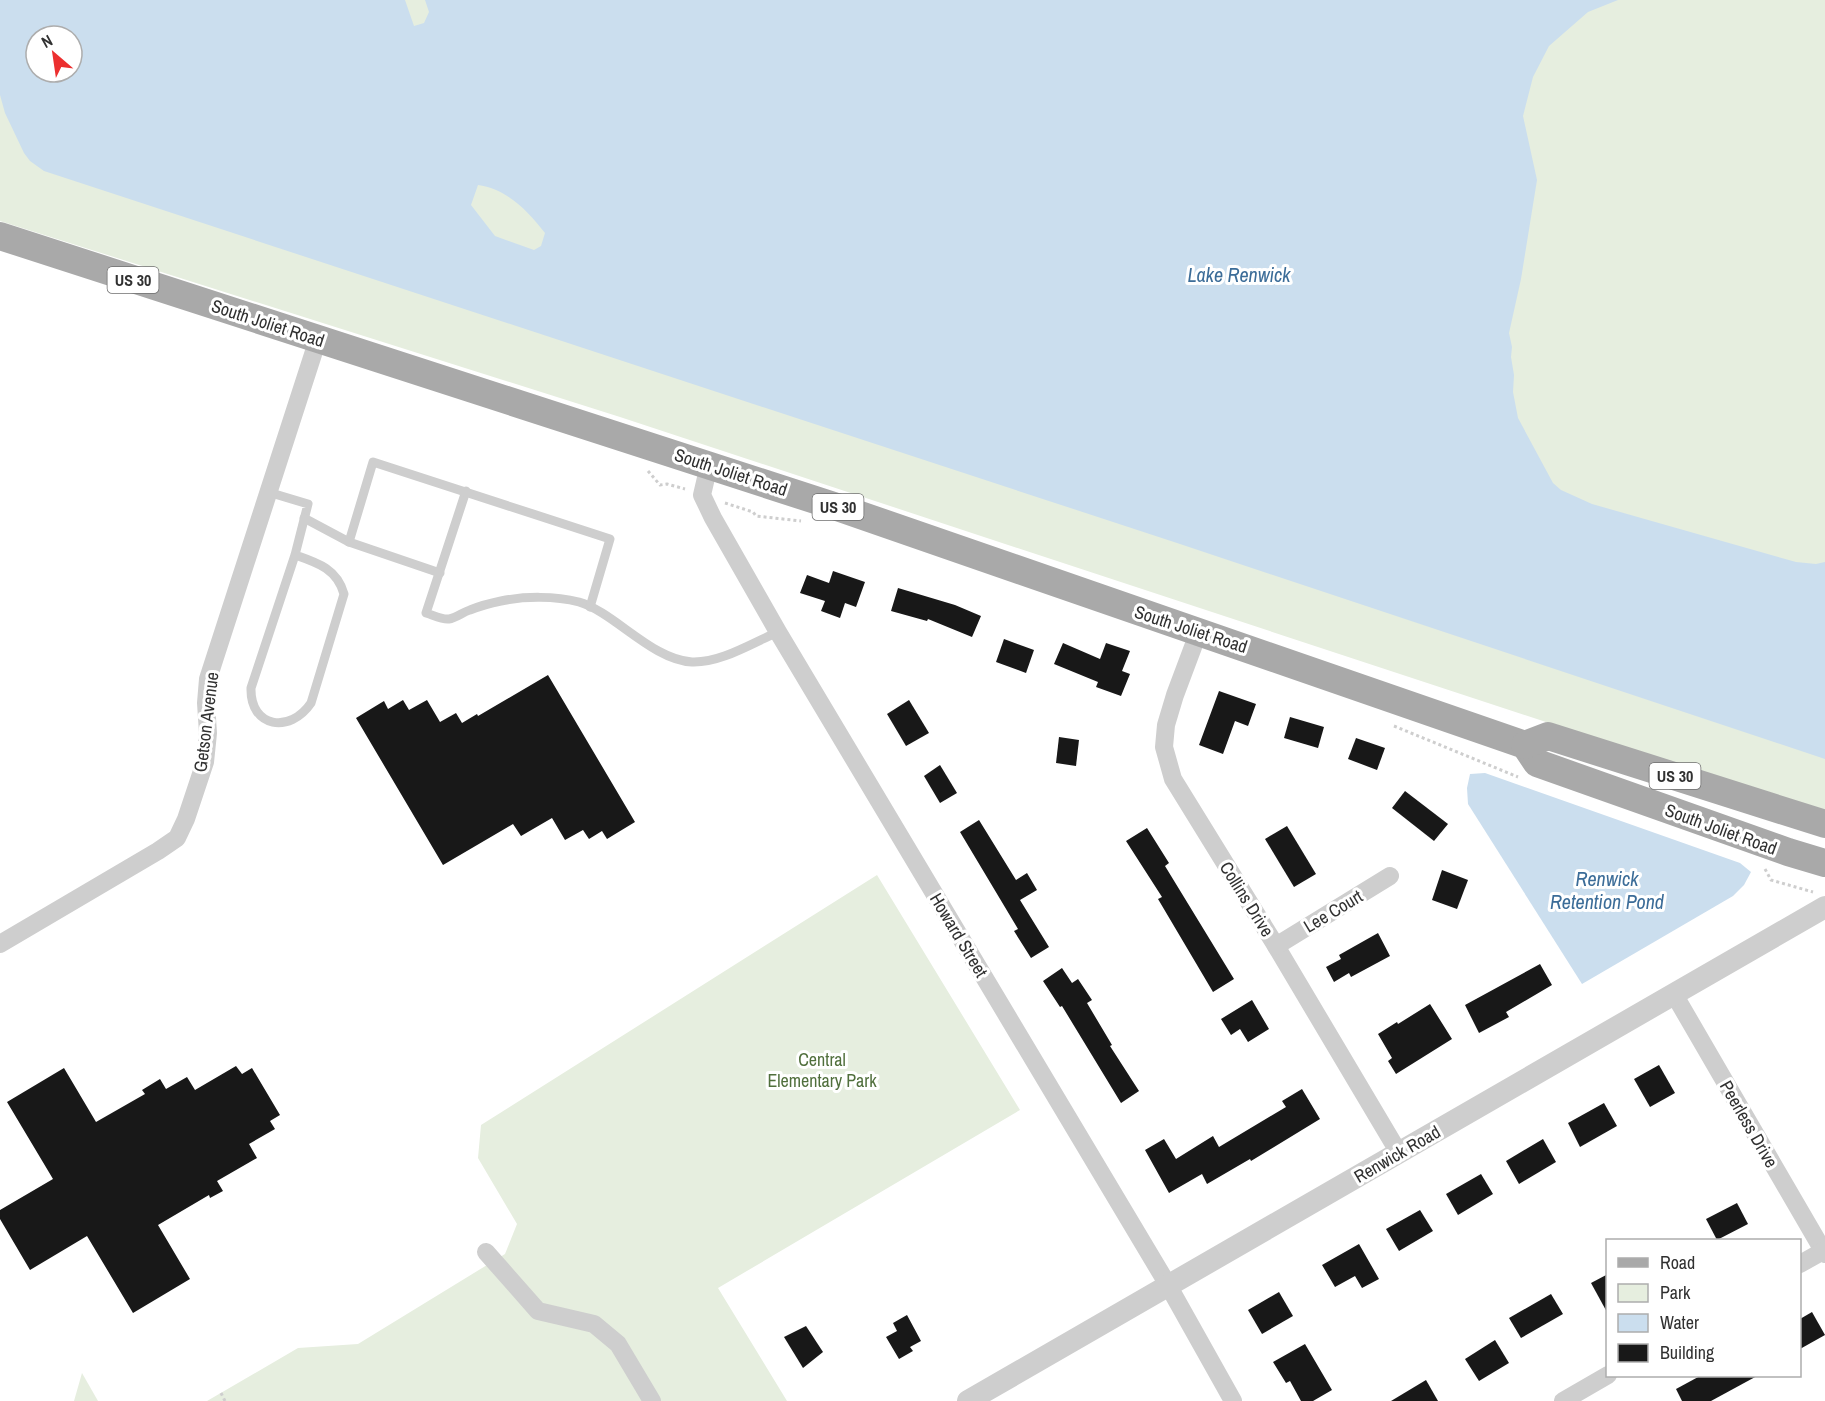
<svg xmlns="http://www.w3.org/2000/svg" width="1825" height="1401" font-family="'Archivo Narrow',sans-serif">
<style>
.green{fill:#e6eedf;fill-rule:evenodd}
.water{fill:#cbdeee;fill-rule:evenodd}
.building{fill:#181818}
.lines{fill:none;stroke-linecap:round;stroke-linejoin:round}
.path{stroke:#cecece;stroke-width:3;stroke-dasharray:3 3;stroke-linecap:butt}
.service{stroke:#cecece;stroke-width:9}
.minor{stroke:#cecece;stroke-width:18}
.tertiary{stroke:#cecece;stroke-width:22}
.primary{stroke:#a9a9a9;stroke-width:28}
.labels{text-anchor:middle;dominant-baseline:central;stroke-width:6;stroke-linejoin:round;paint-order:stroke}
.shield{fill:#fff;stroke:#6f6f6f;stroke-width:1.5}
.shield-label{font-size:16px;font-weight:bold;fill:#313131}
.street-label{font-size:18px;fill:#313131;stroke:#fff}
.park-label{font-size:18px;fill:#506f3c;stroke:#fff}
.water-label{font-size:20px;font-style:italic;fill:#3b6c98;stroke:#fff}
</style>
<rect width="100%" height="100%" fill="#fff"/>
<g class="green">
<path d="M 0,0 L 1825,0 L 1825,814 L 620,417 L 0,221 ZM 36,36 L 72,36 L 72,72 L 36,72 Z"/>
<polygon points="877,875 1020,1110 718,1288 787,1401 207,1401 298,1348 358,1344 505,1254 517,1224 478,1158 481,1125"/>
<polygon points="82,1373 98,1401 74,1401"/>
</g>
<g class="water">
<path d="M 0,0 L 405,0 L 414,26 L 424,23 L 429,12 L 425,0 L 1618,0 L 1588,12 L 1549,46 L 1533,77 L 1523,116 L 1537,180 L 1521,279 L 1509,333 L 1512,347 L 1511,357 L 1514,375 L 1513,392 L 1518,418 L 1553,483 L 1561,490 L 1592,504 L 1796,562 L 1816,564 L 1825,562 L 1825,759 L 1177,543 L 44,171 L 30,161 L 24,153 L 5,113 L 0,95 ZM 36,36 L 72,36 L 72,72 L 36,72 ZM 478,185 C 507,189 528,211 545,233 L 541,246 L 534,250 L 495,236 L 471,205 Z"/>
<polygon points="1485,773 1740,863 1751,872 1744,885 1733,896 1582,984 1468,804 1467,788 1470,774"/>
</g>
<g class="building">
<polygon points="833,571 865,582 856,607 845,603 840,618 821,611 825,601 800,593 807,575 829,583"/>
<polygon points="898,588 955,605 981,616 972,637 928,619 927,621 891,611"/>
<polygon points="1004,639 1034,650 1026,673 996,662"/>
<polygon points="1063,643 1100,659 1106,643 1130,651 1122,671 1130,674 1121,696 1096,687 1098,682 1054,664"/>
<polygon points="548,675 635,822 607,839 602,831 589,839 583,830 565,840 552,818 521,836 513,824 443,865 356,718 384,701 388,709 403,700 409,710 427,700 440,722 456,713 462,723 477,714 478,716"/>
<polygon points="1219,691 1256,704 1248,726 1235,721 1223,754 1199,745"/>
<polygon points="909,700 929,733 906,746 887,714"/>
<polygon points="1290,717 1324,727 1318,748 1284,738"/>
<polygon points="1059,737 1079,740 1076,766 1056,763"/>
<polygon points="1356,738 1385,748 1377,770 1348,759"/>
<polygon points="940,765 957,793 940,803 924,776"/>
<polygon points="1405,791 1448,824 1434,841 1392,808"/>
<polygon points="979,820 1016,880 1027,873 1037,890 1020,900 1049,947 1031,958 1014,931 1018,929 960,832"/>
<polygon points="1287,826 1316,874 1294,887 1265,839"/>
<polygon points="1147,828 1169,863 1165,866 1234,979 1213,992 1158,899 1162,897 1126,841"/>
<polygon points="1442,870 1468,880 1457,909 1432,900"/>
<polygon points="1378,933 1390,956 1351,977 1349,973 1334,982 1326,967 1341,959 1339,955"/>
<polygon points="1540,964 1552,985 1506,1012 1509,1017 1479,1033 1465,1005"/>
<polygon points="1062,968 1072,983 1078,979 1092,1000 1087,1003 1112,1045 1110,1046 1139,1091 1121,1103 1062,1006 1060,1007 1043,981"/>
<polygon points="1252,1000 1269,1029 1248,1042 1240,1029 1231,1035 1221,1019"/>
<polygon points="1430,1004 1452,1039 1396,1074 1388,1061 1392,1058 1378,1034 1397,1022 1398,1024"/>
<polygon points="1659,1065 1675,1093 1650,1107 1634,1079"/>
<polygon points="236,1066 242,1074 252,1068 280,1115 270,1121 275,1129 249,1144 257,1158 217,1181 223,1191 210,1198 209,1195 158,1225 190,1279 133,1313 87,1236 30,1270 0,1219 0,1210 53,1179 7,1102 64,1068 96,1122 145,1094 142,1090 160,1079 166,1089 187,1077 195,1090"/>
<polygon points="1302,1089 1320,1119 1251,1161 1250,1159 1207,1184 1202,1174 1169,1193 1145,1150 1164,1139 1176,1159 1213,1136 1219,1147 1286,1107 1282,1101"/>
<polygon points="1604,1103 1617,1126 1580,1147 1568,1123"/>
<polygon points="1543,1139 1556,1162 1519,1184 1506,1161"/>
<polygon points="1481,1174 1493,1194 1458,1215 1446,1194"/>
<polygon points="1737,1203 1748,1224 1717,1240 1706,1219"/>
<polygon points="1420,1210 1433,1231 1399,1251 1386,1229"/>
<polygon points="1359,1244 1379,1279 1362,1288 1355,1276 1335,1287 1322,1265"/>
<polygon points="1608,1274 1608,1314 1591,1283"/>
<polygon points="1279,1292 1293,1316 1262,1334 1248,1310"/>
<polygon points="1551,1294 1563,1314 1521,1338 1509,1318"/>
<polygon points="1812,1312 1825,1335 1800,1349 1800,1319"/>
<polygon points="907,1315 921,1341 910,1347 913,1351 899,1359 886,1337 897,1331 893,1323"/>
<polygon points="806,1326 823,1352 803,1368 784,1337"/>
<polygon points="1495,1340 1509,1363 1479,1381 1465,1359"/>
<polygon points="1305,1344 1332,1390 1313,1401 1301,1401 1290,1381 1286,1383 1273,1362"/>
<polygon points="1700,1376 1757,1376 1711,1401 1682,1401 1676,1389"/>
<polygon points="1426,1380 1438,1401 1391,1401"/>
</g>
<g class="lines">
<g class="path">
<polyline points="648,471 660,485 667,484 685,489"/>
<polyline points="725,503 753,512 756,516 801,521"/>
<polyline points="1394,726 1518,777"/>
<polyline points="1765,869 1771,880 1813,892"/>
<polyline points="221,1393 225,1401"/>
</g>
<g class="service">
<path d="M 466,491 L 426,613 C 433,615 442,620 449,619 C 456,618 463,612 470,610 C 480,606 491,603 501,601 C 525,596 555,596 579,602 C 614,612 652,660 692,662 C 721,663 752,643 778,632"/>
<path d="M 268,492 L 308,504 L 295,555 L 251,688 C 250,728 290,734 311,703 L 344,594 C 337,569 318,563 295,555"/>
<polyline points="304,518 349,542"/>
<polyline points="440,573 349,542 373,462 610,539 590,607"/>
</g>
<g class="minor">
<polyline points="709,465 702,495 713,518 778,632 1168,1285 1233,1401"/>
<polyline points="1199,631 1175,695 1166,725 1164,747 1173,779 1276,946 1399,1153"/>
<polyline points="0,944 158,851 177,838 186,819 205,762 208,733 206,703 208,679 318,339"/>
<polyline points="1276,946 1390,876"/>
<polyline points="1674,994 1825,1254"/>
<polyline points="486,1252 538,1311 594,1324 618,1344 652,1401"/>
<polyline points="1800,1264 1823,1251"/>
<polyline points="1563,1401 1608,1375"/>
</g>
<polyline class="tertiary" points="968,1401 1825,907"/>
<g class="primary">
<polyline points="0,236 837,507 1525,745 1537,763 1788,852 1825,863"/>
<polyline points="1525,745 1548,736 1825,824"/>
</g>
</g>
<g class="labels">
<g class="shield">
<rect x="107.5" y="267" width="51" height="26" rx="4.5"/>
<rect x="812.5" y="494" width="51" height="26" rx="4.5"/>
<rect x="1649.5" y="763" width="51" height="26" rx="4.5"/>
</g>
<g class="shield-label">
<text x="133" y="280">US 30</text>
<text x="838" y="507">US 30</text>
<text x="1675" y="776">US 30</text>
</g>
<g class="street-label">
<text transform="translate(268 323) rotate(18)">South Joliet Road</text>
<text transform="translate(731 472) rotate(18)">South Joliet Road</text>
<text transform="translate(1191 629) rotate(18)">South Joliet Road</text>
<text transform="translate(206 722) rotate(-83)">Getson Avenue</text>
<text transform="translate(1721 829) rotate(20)">South Joliet Road</text>
<text transform="translate(1247 899) rotate(58)">Collins Drive</text>
<text transform="translate(1333 911) rotate(-31)">Lee Court</text>
<text transform="translate(959 935) rotate(59)">Howard Street</text>
<text transform="translate(1749 1124) rotate(60)">Peerless Drive</text>
<text transform="translate(1397 1154) rotate(-30)">Renwick Road</text>
</g>
<g class="park-label">
<text x="822" y="1059">Central<tspan x="822" dy="21">Elementary Park</tspan></text>
</g>
<g class="water-label">
<text x="1239" y="274">Lake Renwick</text>
<text x="1607" y="878">Renwick<tspan x="1607" dy="23">Retention Pond</tspan></text>
</g>
</g>
<rect x="1606" y="1239" width="195" height="138" fill="#ffffff" stroke="#adadad" stroke-width="1.5"/>
<rect x="1618" y="1258" width="30" height="9" fill="#a9a9a9" stroke="#adadad" stroke-width="1.5"/>
<text x="1660" y="1269" font-size="18" fill="#313131">Road</text>
<rect x="1618" y="1284" width="30" height="18" fill="#e6eedf" stroke="#adadad" stroke-width="1.5"/>
<text x="1660" y="1299" font-size="18" fill="#313131">Park</text>
<rect x="1618" y="1314" width="30" height="18" fill="#cbdeee" stroke="#adadad" stroke-width="1.5"/>
<text x="1660" y="1329" font-size="18" fill="#313131">Water</text>
<rect x="1618" y="1344" width="30" height="18" fill="#181818" stroke="#adadad" stroke-width="1.5"/>
<text x="1660" y="1359" font-size="18" fill="#313131">Building</text>
<g transform="translate(54 54) rotate(331)"><circle r="28" fill="#ffffff" stroke="#adadad" stroke-width="1.5"/>
<path d="M0-4.5L10 22L0 15L-10 22Z" fill="#ec2f2f"/>
<text y="-9" font-size="16" font-weight="bold" text-anchor="middle" fill="#313131">N</text>
</g>
</svg>
